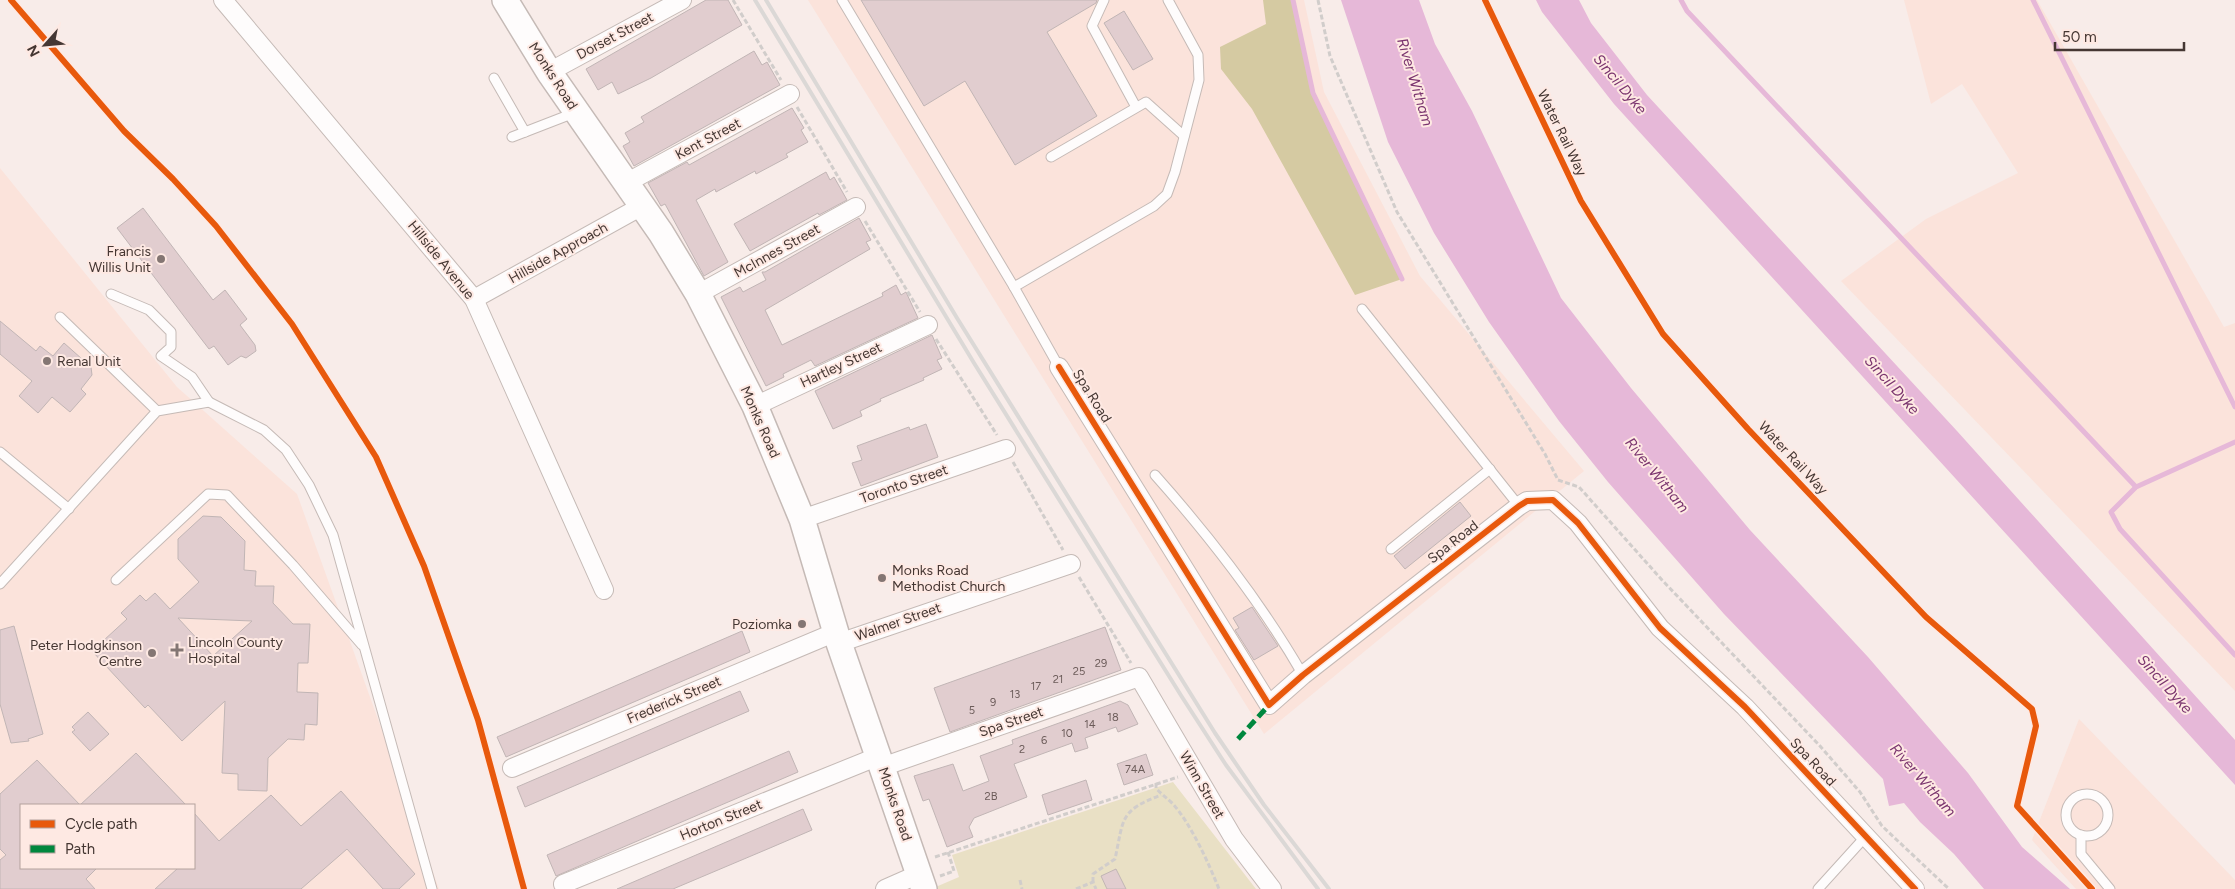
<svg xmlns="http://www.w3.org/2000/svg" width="2235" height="889" font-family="Figtree,sans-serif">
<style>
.built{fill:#fbe3db;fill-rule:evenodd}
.green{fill:#e9e0c5}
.forest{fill:#d5caa2}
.water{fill:#e6b8d8}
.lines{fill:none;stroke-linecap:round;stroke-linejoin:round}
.stream{stroke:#e6b8d8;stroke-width:5}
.building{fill:#e1cdcf;stroke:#c1b5b5;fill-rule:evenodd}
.service-casing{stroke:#c5bab6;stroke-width:11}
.minor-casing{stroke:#c5bab6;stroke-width:20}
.secondary-casing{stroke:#c5bab6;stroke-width:28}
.path{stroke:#d1cdcb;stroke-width:3;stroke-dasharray:5 2.5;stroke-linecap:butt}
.service{stroke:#fefcfc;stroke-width:9}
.minor{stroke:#fefcfc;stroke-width:18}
.secondary{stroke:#fefcfc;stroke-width:25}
.rail{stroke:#dbd8d6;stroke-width:4}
.quiet{stroke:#00873e;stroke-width:5;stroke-dasharray:10 5;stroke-linecap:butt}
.cycleway-casing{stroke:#fee9e3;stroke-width:9}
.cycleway{stroke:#e8590c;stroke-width:6}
.poi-dot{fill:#847673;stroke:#fee9e3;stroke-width:2}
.labels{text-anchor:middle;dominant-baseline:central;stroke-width:4;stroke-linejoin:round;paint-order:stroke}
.number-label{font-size:11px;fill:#6c5c5a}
.street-label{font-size:14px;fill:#453733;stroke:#fee9e3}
.poi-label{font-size:14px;fill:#453733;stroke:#fee9e3;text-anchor:end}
.water-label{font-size:15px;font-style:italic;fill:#7b356f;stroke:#fee9e3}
</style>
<rect width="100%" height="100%" fill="#f8ece9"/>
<g class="built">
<polygon points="808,0 1304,0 1324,92 1420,276 1584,471 1264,734"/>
<polygon points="1904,0 2037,0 2224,327 2235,323 2235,691 1841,281 1926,219 2018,173 1962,84 1931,104"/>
<path d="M 0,168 L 177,387 L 297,494 L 439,889 L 0,889 ZM 21,805 L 194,805 L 194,868 L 21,868 Z"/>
<polygon points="2079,719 2235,880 2235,889 2076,889 2032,840"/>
</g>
<polygon class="green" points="1173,782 1256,889 931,889 959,877 952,855"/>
<polygon class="forest" points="1263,0 1293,0 1313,93 1402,279 1355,295 1252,109 1221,69 1220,47 1266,24"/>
<g class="water">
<polygon points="1341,0 1419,0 1435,44 1472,111 1561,298 1631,388 1750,530 1868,657 1968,773 2022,847 2070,889 1984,889 1954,854 1920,822 1904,803 1889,806 1883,779 1724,614 1608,482 1559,421 1489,322 1434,233 1388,142"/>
<polygon points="1536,0 1579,0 1591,23 1647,95 1957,431 2235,740 2235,785 1614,104 1542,12"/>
</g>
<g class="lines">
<g class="stream">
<polyline points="1293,0 1313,93 1402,279"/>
<polyline points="1681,0 1687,11 2136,487"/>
<polyline points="2033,0 2235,407"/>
<polyline points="2235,442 2136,487 2111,512 2120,529 2235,655"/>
</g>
</g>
<g class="building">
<polygon points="706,0 728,0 742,25 651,78 618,94 612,82 598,90 586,69"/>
<polygon points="861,0 1097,0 1096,3 1047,32 1097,116 1015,165 965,81 924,106"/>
<polygon points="1124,11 1153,59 1133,70 1104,23"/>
<polygon points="754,51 762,65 767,62 780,85 634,166 623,146 630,142 625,133 644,122 641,117"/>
<polygon points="792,108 804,128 801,130 808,142 786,154 788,157 756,174 755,171 716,192 715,189 696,200 728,262 704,276 665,204 661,206 648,183 687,162 689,165"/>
<polygon points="826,172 830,180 834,177 847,200 819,215 818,213 750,251 734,224"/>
<polygon points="143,208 213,300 225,290 247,319 240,325 255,345 256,351 246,358 241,356 228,365 214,346 209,349 199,336 117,228"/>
<polygon points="859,218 871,240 866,242 870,249 765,310 782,345 883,296 882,293 896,285 901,295 906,292 918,318 815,366 811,360 783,374 784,377 766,386 721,297 740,287 743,292 766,280 762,272 765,272"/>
<polygon points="0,321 36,351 40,346 53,356 64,343 91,367 92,375 81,389 86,394 70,412 52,397 38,413 19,396 32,381 0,354"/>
<polygon points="932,335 942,358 937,360 942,369 923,378 924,380 880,399 881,401 860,411 862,416 833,429 815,391"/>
<polygon points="926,424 938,457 861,486 852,463 862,460 857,446 909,427 910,430"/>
<polygon points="1460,502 1471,516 1405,569 1394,556"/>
<path d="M 203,516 L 221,517 L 245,541 L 244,570 L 256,571 L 255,586 L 274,586 L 273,603 L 293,624 L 310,624 L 308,663 L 298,663 L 297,692 L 318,693 L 317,725 L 305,724 L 304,740 L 288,739 L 268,758 L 267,791 L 238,790 L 238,774 L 222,773 L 225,701 L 182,741 L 148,705 L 145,708 L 92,651 L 127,619 L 121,613 L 140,595 L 146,601 L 155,593 L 170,609 L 199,582 L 178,559 L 178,539 ZM 178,618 L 252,621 L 213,656 Z"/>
<polygon points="1252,607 1278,646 1254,660 1235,630 1239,628 1233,618"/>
<polygon points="14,626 43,734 28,739 29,741 11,743 0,704 0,630"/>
<polygon points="1105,627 1121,670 950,732 934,688"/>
<polygon points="742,631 750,652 506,757 497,737"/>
<polygon points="740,691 749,711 525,807 517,787"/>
<polygon points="1120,701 1128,705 1138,724 1118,732 1116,727 1085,738 1088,748 1075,752 1072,743 1014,764 1027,797 974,818 969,827 973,837 947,847 929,799 923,801 914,776 953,764 963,791 989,781 980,756 1013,744 1012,740"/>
<polygon points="88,712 109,734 90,751 72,732 75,730 72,727"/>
<polygon points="789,751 798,772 556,876 547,855"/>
<polygon points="136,753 186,805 21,805 21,868 97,868 86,879 95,889 0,889 0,860 6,855 0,849 0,794 37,760 80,805"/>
<polygon points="1146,754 1153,775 1124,785 1117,764"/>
<polygon points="1086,780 1092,800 1048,815 1042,795"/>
<polygon points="341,791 415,874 399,889 383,889 347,849 301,889 155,889 178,868 194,868 194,813 219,841 271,795 301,826"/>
<polygon points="803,809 812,830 770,848 673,889 617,889"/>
<polygon points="1116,869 1126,889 1107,889 1101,876"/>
</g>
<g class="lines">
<g class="service-casing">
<g id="service">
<polyline points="842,0 1014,287 1059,367"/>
<polyline points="1104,0 1092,26 1136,107"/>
<polyline points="494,78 525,132"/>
<polyline points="512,137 574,113"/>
<polyline points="1051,157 1146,102 1184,136"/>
<polyline points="1014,287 1154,206 1167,194 1175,172 1199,80 1198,55 1168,0"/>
<polyline points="111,294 149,310 171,332 171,347 161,356 192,377 209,402"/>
<polyline points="1362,309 1519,506"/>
<polyline points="60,317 157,411"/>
<polyline points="0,452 69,509"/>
<path d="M 1155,475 C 1211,538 1261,602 1303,675"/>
<polyline points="1391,549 1490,469"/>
<polyline points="116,580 208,494 227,495 293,565 362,645"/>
<polyline points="0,584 157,411 209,402 264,430 286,450 309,485 333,535 432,889"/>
<circle cx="2087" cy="815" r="21"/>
<polyline points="2081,835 2081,854 2110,889"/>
<polyline points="1818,889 1866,836"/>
</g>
</g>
<g class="minor-casing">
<g id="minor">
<polyline points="223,0 474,299 604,590"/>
<polyline points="549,72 682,0"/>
<polyline points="626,183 790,94"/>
<polyline points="698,294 856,207"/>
<polyline points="474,299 642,206"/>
<polyline points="1059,367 1269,705 1303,675 1519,506 1527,501 1553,500 1578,523 1660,628 1745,707 1915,889"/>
<polyline points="755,406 928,325"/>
<polyline points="802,519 1006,449"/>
<polyline points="839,643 1071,564"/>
<polyline points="882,767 1139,677 1234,839 1272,889"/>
<polyline points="512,768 836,632"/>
<polyline points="563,884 879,756"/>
<polyline points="885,889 919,874"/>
</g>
</g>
<g class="secondary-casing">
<polyline id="secondary" points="505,0 549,72 661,233 698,294 755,406 802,519 839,643 924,889"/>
</g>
<g class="path">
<polyline points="733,0 781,80"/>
<polyline points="1318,0 1330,56 1397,212 1545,454 1558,480"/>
<polyline points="797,107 847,192"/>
<polyline points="865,221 920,312"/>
<polyline points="936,339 997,435"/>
<polyline points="1013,462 1063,550"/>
<polyline points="1558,480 1579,487 1662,580 1820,746 1860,792 1882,826 1949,889"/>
<polyline points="1079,577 1131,663"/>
<path d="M 1156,783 L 1156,788 C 1161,794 1167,798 1173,804 C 1191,824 1209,864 1219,889"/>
<polyline points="935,857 1178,777"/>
<polyline points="940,876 954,871 948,852"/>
<polyline points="1020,880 1022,889"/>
<path d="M 1093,882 L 1093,874 L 1115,859 C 1124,818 1119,811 1161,795"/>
<polyline points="1076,889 1093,882 1096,889"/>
</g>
<use href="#service" class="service"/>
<use href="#minor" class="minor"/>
<use href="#secondary" class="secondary"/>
<g class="rail">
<polyline points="755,0 974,363 1182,697 1226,765 1318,889"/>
<polyline points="766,0 957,318 1215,733 1264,805 1329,889"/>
</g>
<polyline class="quiet" points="1238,739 1269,705"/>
<g class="cycleway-casing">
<g id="cycleway">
<polyline points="11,0 124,131 173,179 216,226 292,324 376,457 424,566 478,720 524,889"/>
<polyline points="1485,0 1581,201 1663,334 1748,429 1926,617 2032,709 2036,726 2017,806 2092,889"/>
<polyline points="1059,367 1269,705 1303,675 1519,506 1527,501 1553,500 1578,523 1660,628 1745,707 1915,889"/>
</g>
</g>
<use href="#cycleway" class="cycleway"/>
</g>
<g class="poi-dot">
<circle cx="161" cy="259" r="5"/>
<circle cx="47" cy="361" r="5"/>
<circle cx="882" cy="578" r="5"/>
<circle cx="802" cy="624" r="5"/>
<path d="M174.5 642.5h5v5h5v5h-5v5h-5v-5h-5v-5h5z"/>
<circle cx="152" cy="653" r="5"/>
</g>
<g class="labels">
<g class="number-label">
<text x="1101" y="663">29</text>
<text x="1079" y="671">25</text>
<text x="1058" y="679">21</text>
<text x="1036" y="686">17</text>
<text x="1015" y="694">13</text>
<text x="993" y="702">9</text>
<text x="972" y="710">5</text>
<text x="1113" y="717">18</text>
<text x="1090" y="724">14</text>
<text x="1067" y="733">10</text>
<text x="1044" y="740">6</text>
<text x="1022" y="749">2</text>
<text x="1135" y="769">74A</text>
<text x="991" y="796">2B</text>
</g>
<g class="street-label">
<text transform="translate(615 36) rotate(-28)">Dorset Street</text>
<text transform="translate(553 76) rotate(57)">Monks Road</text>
<text transform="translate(1562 133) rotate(64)">Water Rail Way</text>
<text transform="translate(708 139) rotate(-28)">Kent Street</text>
<text transform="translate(777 251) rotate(-29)">McInnes Street</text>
<text transform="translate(558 253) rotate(-29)">Hillside Approach</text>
<text transform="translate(441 260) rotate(51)">Hillside Avenue</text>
<text transform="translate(841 365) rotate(-25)">Hartley Street</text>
<text transform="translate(1092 396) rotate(58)">Spa Road</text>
<text transform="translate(760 422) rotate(66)">Monks Road</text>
<text transform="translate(1793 458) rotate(47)">Water Rail Way</text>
<text transform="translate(904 484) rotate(-19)">Toronto Street</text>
<text transform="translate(1453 542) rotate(-38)">Spa Road</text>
<text transform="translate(898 622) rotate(-19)">Walmer Street</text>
<text transform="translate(674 700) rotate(-23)">Frederick Street</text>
<text transform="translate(1011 722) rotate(-19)">Spa Street</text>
<text transform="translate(1813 762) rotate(47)">Spa Road</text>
<text transform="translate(1202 785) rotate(60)">Winn Street</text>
<text transform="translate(895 804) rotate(71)">Monks Road</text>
<text transform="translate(721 820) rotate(-22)">Horton Street</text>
</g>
<g class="poi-label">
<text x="151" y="251">Francis<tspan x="151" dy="16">Willis Unit</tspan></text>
<text x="57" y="361" text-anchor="start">Renal Unit</text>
<text x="892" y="570" text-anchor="start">Monks Road<tspan x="892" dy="16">Methodist Church</tspan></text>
<text x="792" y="624">Poziomka</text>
<text x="188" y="642" text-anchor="start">Lincoln County<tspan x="188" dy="16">Hospital</tspan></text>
<text x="142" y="645">Peter Hodgkinson<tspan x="142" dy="16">Centre</tspan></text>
</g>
<g class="water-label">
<text transform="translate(1415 82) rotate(73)">River Witham</text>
<text transform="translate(1620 84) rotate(50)">Sincil Dyke</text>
<text transform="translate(1892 385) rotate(48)">Sincil Dyke</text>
<text transform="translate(1657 475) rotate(51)">River Witham</text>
<text transform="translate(2165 684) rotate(48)">Sincil Dyke</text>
<text transform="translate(1923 780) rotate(49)">River Witham</text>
</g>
</g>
<rect x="20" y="804" width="175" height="65" fill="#fee9e3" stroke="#b4a29d"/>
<rect x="30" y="820" width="25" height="8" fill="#e8590c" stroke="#b4a29d"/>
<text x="65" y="829" font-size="15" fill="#453733">Cycle path</text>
<rect x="30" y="845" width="25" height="8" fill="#00873e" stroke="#b4a29d"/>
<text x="65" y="854" font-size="15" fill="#453733">Path</text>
<g transform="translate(45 45) rotate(243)" stroke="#fee9e3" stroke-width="4" paint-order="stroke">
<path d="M0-4L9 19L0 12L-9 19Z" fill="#453733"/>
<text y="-8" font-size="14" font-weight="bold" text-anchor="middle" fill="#453733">N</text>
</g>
<path d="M2055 42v8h129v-8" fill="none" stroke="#453733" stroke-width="2.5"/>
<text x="2062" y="42" font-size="15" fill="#453733" stroke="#fee9e3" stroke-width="4" paint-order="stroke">50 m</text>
</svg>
